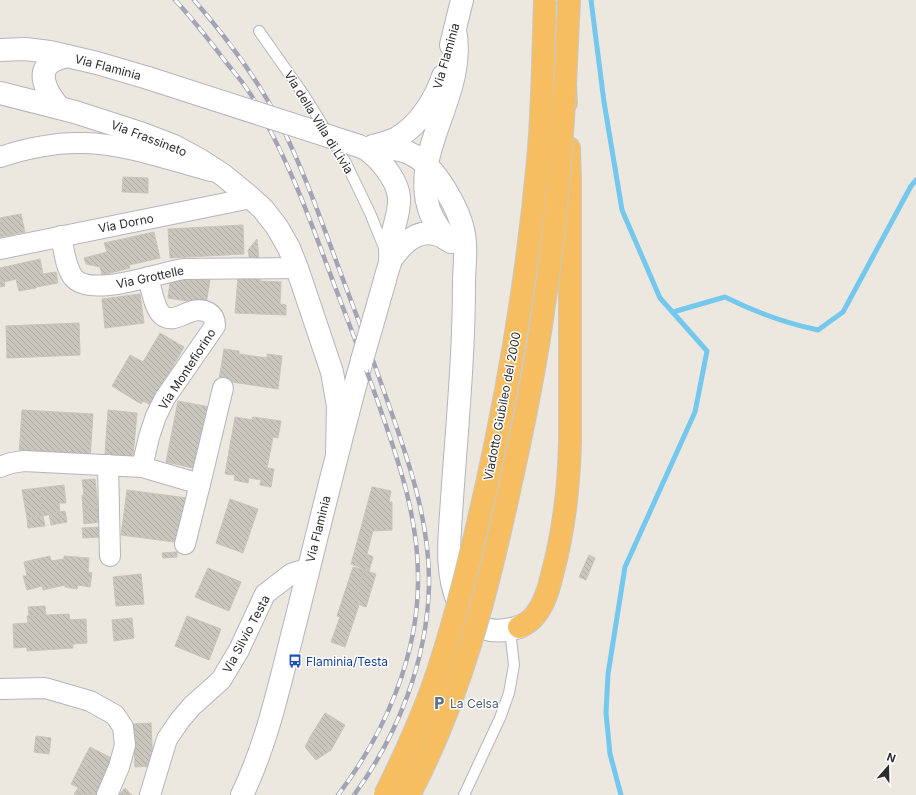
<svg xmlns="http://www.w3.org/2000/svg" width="916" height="795" font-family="Inter,sans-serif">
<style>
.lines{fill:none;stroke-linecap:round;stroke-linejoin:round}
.stream{stroke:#75c8ed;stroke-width:5}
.building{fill:url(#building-back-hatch);stroke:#c9c4b8}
.service-casing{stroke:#b2b5bf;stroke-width:12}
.minor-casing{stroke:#b2b5bf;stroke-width:22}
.tertiary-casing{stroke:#b2b5bf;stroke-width:24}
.trunk-casing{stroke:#c8c8c8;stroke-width:24}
.service{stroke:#fff;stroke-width:10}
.minor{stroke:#fff;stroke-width:20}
.tertiary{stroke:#fff;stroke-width:22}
.trunk{stroke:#f6be60;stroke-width:22}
.rail-casing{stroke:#a2a4b6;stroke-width:4.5}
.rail{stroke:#fff;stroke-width:3;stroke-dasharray:9;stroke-linecap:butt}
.tertiary-bridge-casing{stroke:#b2b5bf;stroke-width:24;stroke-linecap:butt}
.trunk-bridge-casing{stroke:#c8c8c8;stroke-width:24;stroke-linecap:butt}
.tertiary-bridge{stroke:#fff;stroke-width:22}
.trunk-bridge{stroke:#f6be60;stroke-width:22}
.labels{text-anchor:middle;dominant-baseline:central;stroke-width:3;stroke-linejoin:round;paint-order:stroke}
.street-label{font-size:12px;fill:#2c2c2c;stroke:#fff}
.transit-label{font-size:12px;fill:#164399;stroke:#fff;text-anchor:start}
.service-label{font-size:12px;fill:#4e5e75;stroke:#fff;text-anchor:start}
</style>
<defs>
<pattern id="building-back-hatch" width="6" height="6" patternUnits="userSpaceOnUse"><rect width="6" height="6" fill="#c9c6bd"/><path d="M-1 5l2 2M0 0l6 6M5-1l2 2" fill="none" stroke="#adaaa3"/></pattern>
</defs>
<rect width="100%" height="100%" fill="#ede8df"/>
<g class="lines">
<g class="stream">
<polyline points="591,0 604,102 622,210 660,298 707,351 695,412 625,567 608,674 606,713 610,754 621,795"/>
<path d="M 673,312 L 725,297 C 755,312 785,323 818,330 L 843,312 L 911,186 L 916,180"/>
</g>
</g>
<g class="building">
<polygon points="123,177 148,178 148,193 122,192"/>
<polygon points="21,214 25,232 0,237 0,218"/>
<polygon points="243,225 244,254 170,258 168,229"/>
<polygon points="154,232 160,258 129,265 130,268 102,275 100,267 86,264 84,258 107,252 104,243"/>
<polygon points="257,239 259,260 250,261 248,250"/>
<polygon points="40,259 43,274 56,272 58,283 36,287 36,288 19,291 16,279 4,282 5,286 0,287 0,268"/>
<polygon points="171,275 210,280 206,304 168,298"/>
<polygon points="238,277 260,279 260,281 281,282 280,304 286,305 286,315 235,313"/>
<polygon points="140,294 144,323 105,328 102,299"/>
<polygon points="79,323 80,355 7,358 6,326"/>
<polygon points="160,333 184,347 151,405 143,401 141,404 112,386 130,355 143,362"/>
<polygon points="224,349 239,351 239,354 267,358 267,354 282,356 278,389 219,380"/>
<polygon points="178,401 215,408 202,470 166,462"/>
<polygon points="22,410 93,414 90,460 19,455"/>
<polygon points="108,410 137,413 133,456 105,454"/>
<polygon points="235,417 252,420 253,417 281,421 278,438 273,437 267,468 274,469 271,487 260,485 261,480 249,478 248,483 234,480 235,475 225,474"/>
<polygon points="95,479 98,508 83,509 82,495 84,495 82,480"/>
<polygon points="64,485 66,503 59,503 60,512 43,516 39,488"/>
<polygon points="372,487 391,491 389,502 392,502 392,530 373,531 371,538 359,535"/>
<polygon points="39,488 43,516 27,518 22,490"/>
<polygon points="127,490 187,498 182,543 121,535"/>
<polygon points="230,499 258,509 243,553 216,543"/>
<polygon points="98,508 99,522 84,524 83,509"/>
<polygon points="65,511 67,522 51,525 49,514"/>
<polygon points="43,516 45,526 28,528 27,518"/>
<polygon points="100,527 101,537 83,538 82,528"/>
<polygon points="359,535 371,538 367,554 373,557 369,571 351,564"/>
<polygon points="177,552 177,557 163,558 162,553"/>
<polygon points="589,555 595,558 586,580 579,577"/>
<polygon points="50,556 51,561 64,559 64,556 89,558 88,572 92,573 90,587 78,585 77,589 65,587 65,585 43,590 42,586 27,590 23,576 27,576 24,562"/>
<polygon points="353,567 364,570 354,603 359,605 345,647 331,642 340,617 337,616"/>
<polygon points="208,568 241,582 229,611 195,597"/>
<polygon points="364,570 376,574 366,607 354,603"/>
<polygon points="141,574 144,604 116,606 113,577"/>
<polygon points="45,606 46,615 29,617 28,607"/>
<polygon points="69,614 70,620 86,619 87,643 73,644 73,648 27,651 27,647 14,648 13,624 28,623 27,616"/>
<polygon points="187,616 221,629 209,660 175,646"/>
<polygon points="132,618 134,638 114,641 112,620"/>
<polygon points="325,713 345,725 331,750 310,737"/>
<polygon points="151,723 153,766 135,767 133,724"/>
<polygon points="36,736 51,738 49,754 34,752"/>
<polygon points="310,737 331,750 316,760 305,747"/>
<polygon points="90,747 115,760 107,775 82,762"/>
<polygon points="82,762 107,775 97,795 93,795 71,784"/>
<polygon points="79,787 93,795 76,795 74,794"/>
<polygon points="125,788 132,795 119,795"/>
</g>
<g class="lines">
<g class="service-casing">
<g id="service">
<polyline points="259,31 304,95 346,163 370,213 385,250"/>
<polyline points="464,795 500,718 509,693 514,665 510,630"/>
</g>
</g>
<g class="minor-casing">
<g id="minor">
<path d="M 0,157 C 27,148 55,142 84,143 C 127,144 169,160 211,171"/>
<path d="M 61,236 C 64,249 65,266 73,277 C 90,299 160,272 184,269 L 297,268"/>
<polyline points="0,249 251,198"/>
<polyline points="108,465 110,556"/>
<polyline points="0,467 11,463 24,461 142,467 200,484 185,544"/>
<path d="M 142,467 L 149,437 L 156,416 L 165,398 L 215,326 C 215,321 214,316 209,313 C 191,302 176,327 162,315 C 154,308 151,287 148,277"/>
<polyline points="200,484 223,388"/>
<polyline points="0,689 45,688 90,701 115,715 123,727 125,745 119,767 107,795"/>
<polyline points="150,795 167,739 180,720 192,706 221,680 239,650 265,594 291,574 309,568"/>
</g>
</g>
<g class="tertiary-casing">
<g id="tertiary">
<polyline points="451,45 462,0"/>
<polyline points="0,50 25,49 50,52 97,63 148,78"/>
<polyline points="0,93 75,112 143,134 174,146 200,160 223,175 251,198 263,209 277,227 289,248 297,268 332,372 338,406 337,453"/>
<path d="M 59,107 C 50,97 36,76 49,64 C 54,59 61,58 67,56"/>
<path d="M 359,146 C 376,152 398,180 399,198 C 400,213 393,227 391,241 C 389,248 391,255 390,263 C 388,269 386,275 385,280"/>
<path d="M 373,146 C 381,144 389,142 397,138 C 419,125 435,100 443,76"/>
<path d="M 366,148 C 382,149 399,147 413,155 C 436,167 460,210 464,234 C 467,250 464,266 464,283 C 464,355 457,427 452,499 C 450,534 444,571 459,604 C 470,630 494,635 519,627"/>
<path d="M 446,239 C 440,229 432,220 429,209 C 410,150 468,93 455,30"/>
<path d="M 390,261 C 405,239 425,222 451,242"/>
<path d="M 242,795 C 268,741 280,682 295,624 C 317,536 338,448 362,360"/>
</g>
</g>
<g class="trunk-casing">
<g id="trunk">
<polyline points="566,103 565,85 569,0"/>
<path d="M 519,627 C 526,624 532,620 536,614 C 545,603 549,588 552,575 C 564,531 569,487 570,442 L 570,181 L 569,148"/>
</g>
</g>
<use href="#service" class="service"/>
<use href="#minor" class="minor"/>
<use href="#tertiary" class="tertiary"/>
<use href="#trunk" class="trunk"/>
<g class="rail-casing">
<g id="rail">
<path d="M 175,0 C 193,19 209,40 225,61 C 233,71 242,81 249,92 C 255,100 259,110 264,119 C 293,171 313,228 334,284 C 350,326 366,368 381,411 C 400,465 418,519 418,577 C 419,655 385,733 338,795"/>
<path d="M 194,0 C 227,38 258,79 281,125 C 307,177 326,235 347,290 C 363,332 378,374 393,417 C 412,471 430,527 429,586 C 427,661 398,735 354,795"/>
</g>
</g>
<use href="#rail" class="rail"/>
<g class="tertiary-bridge-casing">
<g id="tertiary-bridge">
<polyline points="148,78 359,146"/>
<polyline points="362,360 385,280"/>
</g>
</g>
<g class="trunk-bridge-casing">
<g id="trunk-bridge">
<path d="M 385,795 C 405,755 424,714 438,671 C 458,611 472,550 486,488 C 510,380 528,271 538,160 C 543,107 543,53 545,0"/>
<path d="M 409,795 C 461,697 488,589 511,482 C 523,428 534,374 542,319 C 554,242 561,163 565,85"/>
</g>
</g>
<use href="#tertiary-bridge" class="tertiary-bridge"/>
<use href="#trunk-bridge" class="trunk-bridge"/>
</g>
<defs>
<g id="bus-bare" transform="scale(1.08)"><path d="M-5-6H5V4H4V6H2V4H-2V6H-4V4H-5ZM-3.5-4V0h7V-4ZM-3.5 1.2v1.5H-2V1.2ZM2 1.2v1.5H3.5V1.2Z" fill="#1a4fb4" stroke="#fff" stroke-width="2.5" paint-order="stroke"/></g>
<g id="parking-bare" transform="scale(1.08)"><path d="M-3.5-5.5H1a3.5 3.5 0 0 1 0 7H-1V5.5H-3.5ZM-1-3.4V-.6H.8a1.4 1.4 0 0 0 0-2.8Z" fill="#5c6f8a" stroke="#fff" stroke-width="2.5" paint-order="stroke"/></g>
</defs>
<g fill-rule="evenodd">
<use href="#bus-bare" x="295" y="661"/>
<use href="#parking-bare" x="439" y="703"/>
</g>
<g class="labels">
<g class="street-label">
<text transform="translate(446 56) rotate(-74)">Via Flaminia</text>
<text transform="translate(108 67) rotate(15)">Via Flaminia</text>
<text transform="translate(319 122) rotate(58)">Via della Villa di Livia</text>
<text transform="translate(149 138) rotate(21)">Via Frassineto</text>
<text transform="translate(126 223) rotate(-11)">Via Dorno</text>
<text transform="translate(150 277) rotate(-12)">Via Grottelle</text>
<text transform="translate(187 369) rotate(-57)">Via Montefiorino</text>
<text transform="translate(502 406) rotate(-79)">Viadotto Giubileo del 2000</text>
<text transform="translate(318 529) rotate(-76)">Via Flaminia</text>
<text transform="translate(246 634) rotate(-62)">Via Silvio Testa</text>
</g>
<g class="transit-label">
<text x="306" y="661">Flaminia/Testa</text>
</g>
<g class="service-label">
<text x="450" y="703">La Celsa</text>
</g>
</g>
<g transform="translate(888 767) rotate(20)" stroke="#ffffff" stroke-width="3" paint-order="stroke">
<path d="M0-3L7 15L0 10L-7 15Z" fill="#2c2c2c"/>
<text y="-6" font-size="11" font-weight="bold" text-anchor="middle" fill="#2c2c2c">N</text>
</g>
</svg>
